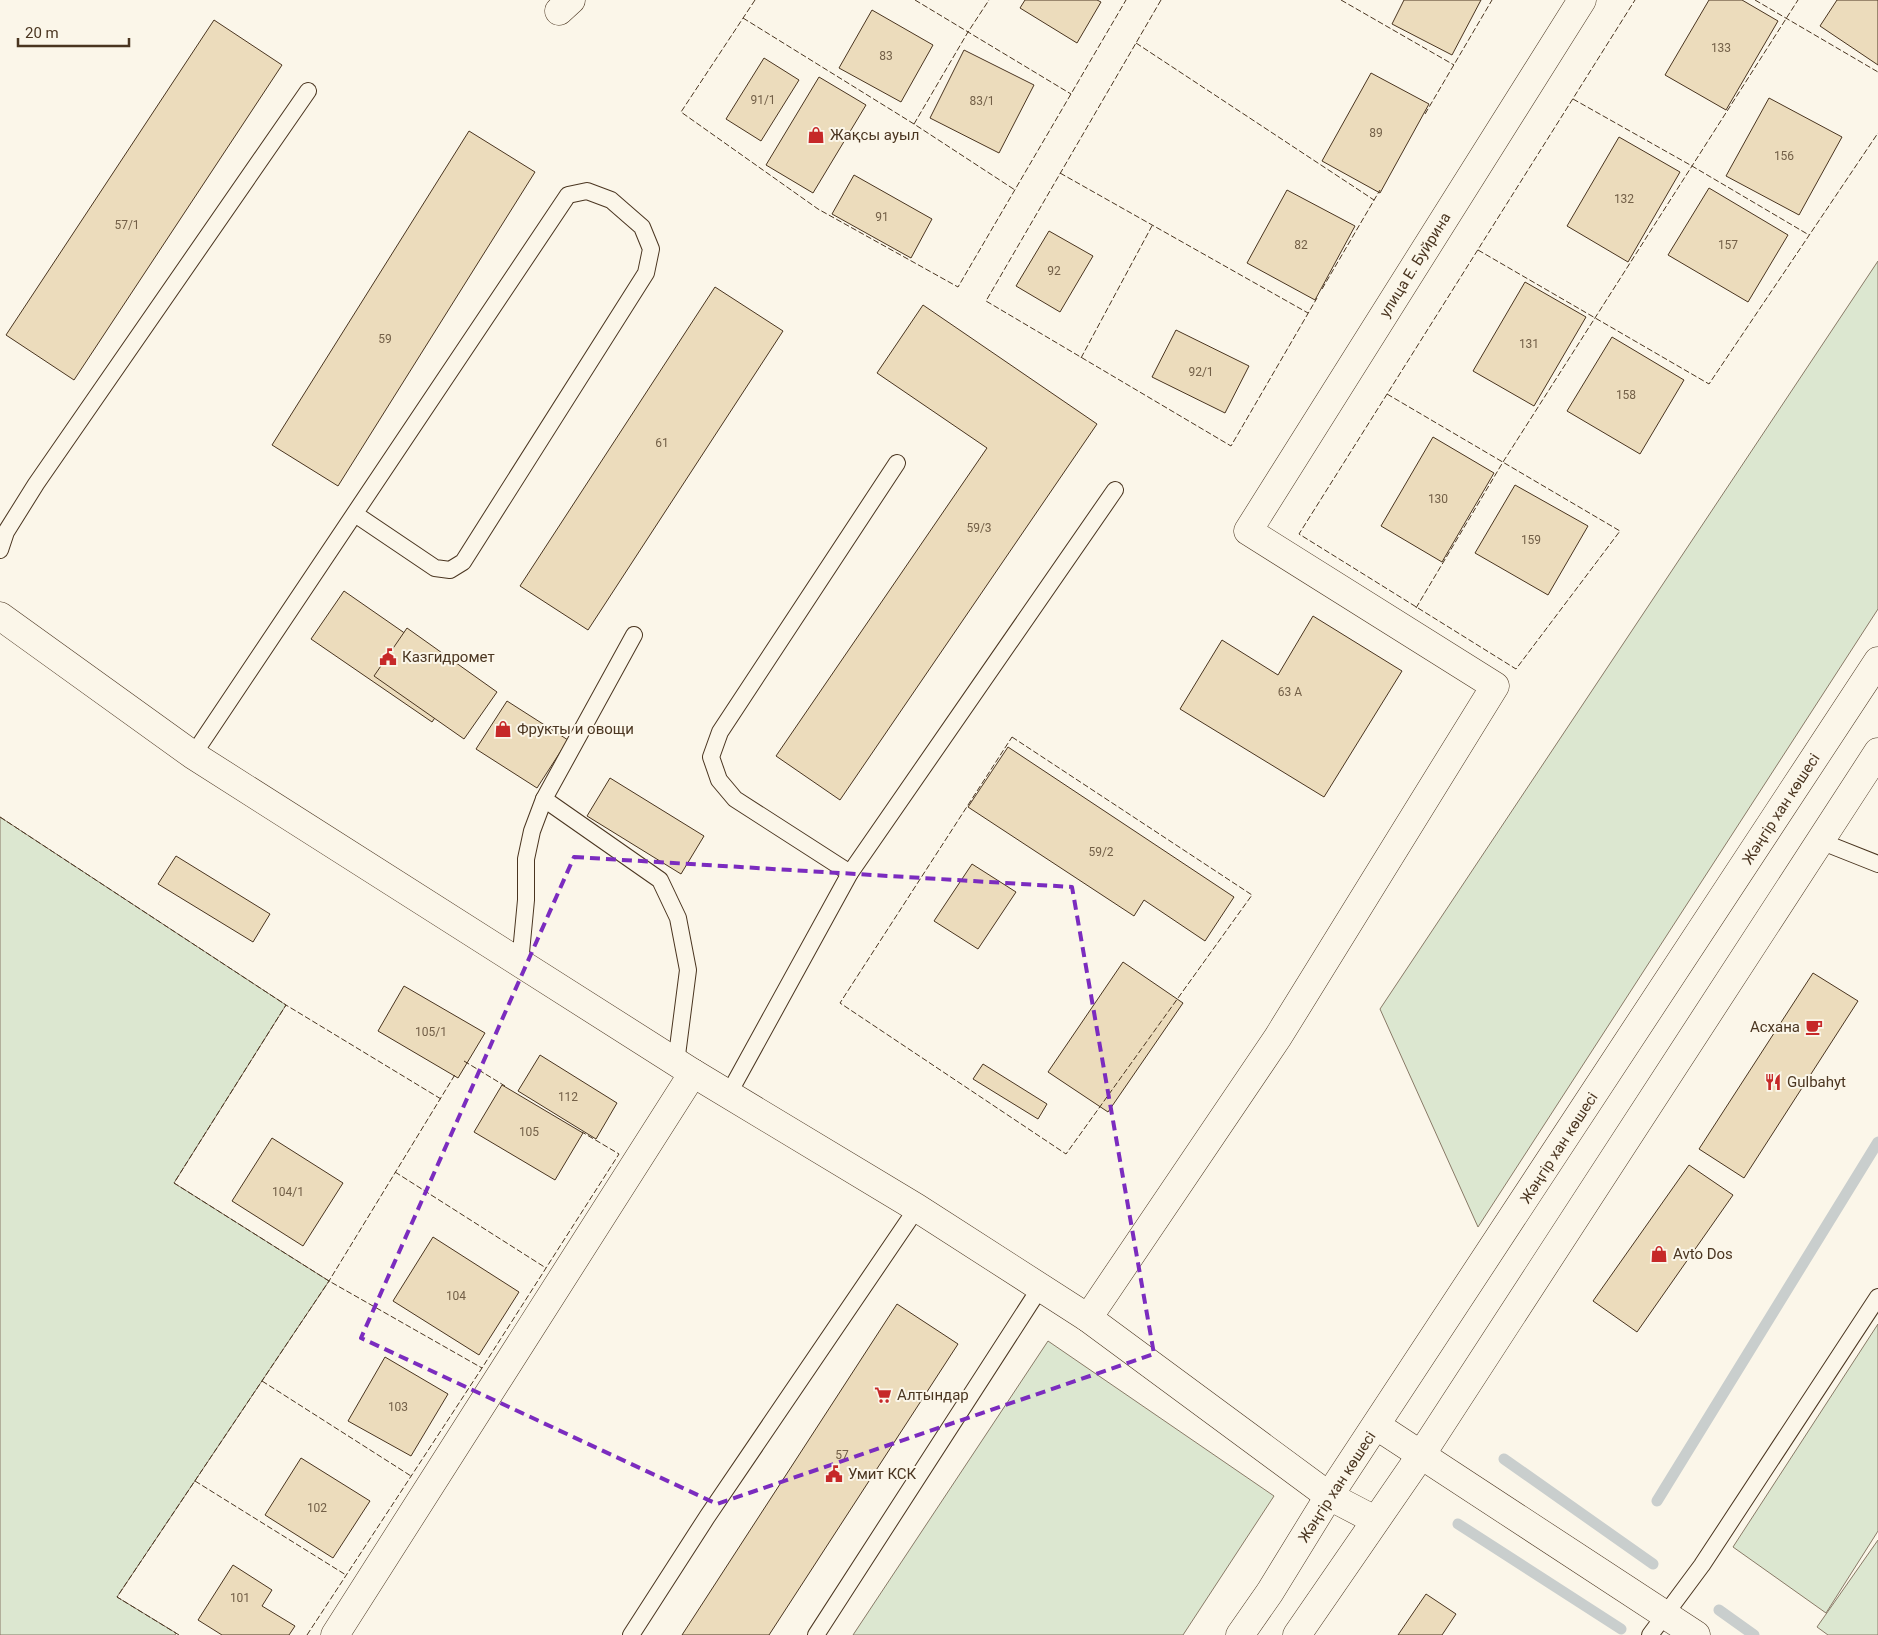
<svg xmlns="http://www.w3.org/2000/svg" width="1878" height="1635" font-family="Roboto,sans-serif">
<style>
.green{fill:#dce7d0;stroke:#887966}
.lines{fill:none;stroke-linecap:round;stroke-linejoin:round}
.stream{stroke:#c9cecd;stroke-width:11}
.building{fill:#ecdcbc;stroke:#4a3520}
.lane-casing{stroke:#4a3520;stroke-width:18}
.street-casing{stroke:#4a3520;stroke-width:29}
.secondary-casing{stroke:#4a3520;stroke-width:29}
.primary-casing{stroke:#4a3520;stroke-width:29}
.lane{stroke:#fbf6e9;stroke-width:16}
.street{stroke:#fbf6e9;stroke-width:28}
.secondary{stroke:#fbf6e9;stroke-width:28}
.primary{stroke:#fbf6e9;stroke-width:28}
.fence{stroke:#4a3520;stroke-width:1;stroke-dasharray:6 2.5;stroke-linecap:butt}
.marked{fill:none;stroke:#7b2cbf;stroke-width:4;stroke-dasharray:10 6;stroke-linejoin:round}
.labels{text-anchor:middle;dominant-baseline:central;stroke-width:4;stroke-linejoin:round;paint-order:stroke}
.number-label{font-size:12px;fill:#725f47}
.poi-label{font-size:15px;fill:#4a3520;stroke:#fbf6e9;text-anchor:start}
.street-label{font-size:15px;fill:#4a3520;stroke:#fbf6e9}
</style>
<rect width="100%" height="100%" fill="#fbf6e9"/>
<g class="green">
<polygon points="1878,261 1878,609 1478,1227 1380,1009"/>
<polygon points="0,817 286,1005 174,1183 329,1281 117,1597 176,1633 175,1635 0,1635"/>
<polygon points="1878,1324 1878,1531 1826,1613 1733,1547"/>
<polygon points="1048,1341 1274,1496 1183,1635 853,1635"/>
<polygon points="1878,1540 1878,1635 1828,1635 1817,1627"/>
</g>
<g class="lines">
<g class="stream">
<polyline points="1504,1459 1653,1564"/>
<polyline points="1657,1501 1878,1142"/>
<polyline points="1458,1524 1621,1629"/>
<polyline points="1719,1610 1754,1635"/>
</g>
</g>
<g class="building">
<polygon points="1025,0 1097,0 1101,2 1077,43 1020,8"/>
<polygon points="1404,0 1481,0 1452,55 1392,24"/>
<polygon points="1709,0 1742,0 1778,21 1726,110 1665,75"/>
<polygon points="1837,0 1878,0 1878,65 1820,26"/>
<polygon points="872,10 933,45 901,102 839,68"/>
<polygon points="214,20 282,65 74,380 6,335"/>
<polygon points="964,50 1034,85 999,153 930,118"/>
<polygon points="764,58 799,80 761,141 726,119"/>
<polygon points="1371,73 1429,104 1380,193 1322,161"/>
<polygon points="819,77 866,105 813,193 766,165"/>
<polygon points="1769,98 1842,137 1799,215 1726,176"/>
<polygon points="469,131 535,172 338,486 272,445"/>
<polygon points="1619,137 1680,172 1628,262 1567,226"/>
<polygon points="854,175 932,219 911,258 832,214"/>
<polygon points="1709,188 1788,235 1748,302 1668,255"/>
<polygon points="1287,190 1355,226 1315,300 1247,263"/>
<polygon points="1049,231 1093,256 1060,312 1016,286"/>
<polygon points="1525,282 1586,317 1534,406 1473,371"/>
<polygon points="715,287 783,331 588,630 520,586"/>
<polygon points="923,305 1097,424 840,800 776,756 987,448 877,373"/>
<polygon points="1176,330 1249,366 1225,413 1152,377"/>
<polygon points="1612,337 1684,380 1640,454 1567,411"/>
<polygon points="1433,437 1494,473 1442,562 1381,526"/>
<polygon points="1515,485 1588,526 1548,595 1475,553"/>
<polygon points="344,591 465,675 432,722 311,639"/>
<polygon points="1313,616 1402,671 1324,797 1180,709 1222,640 1278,675"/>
<polygon points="407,628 497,692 464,739 374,676"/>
<polygon points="507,701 568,740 537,788 476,749"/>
<polygon points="1008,747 1234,897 1205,941 1144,900 1134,916 968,807"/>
<polygon points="610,778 704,836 681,874 587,816"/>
<polygon points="176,856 270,914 253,942 158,884"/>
<polygon points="972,864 1016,892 978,949 934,921"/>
<polygon points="1123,962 1183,1003 1108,1112 1048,1072"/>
<polygon points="1813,973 1858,1001 1744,1178 1699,1149"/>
<polygon points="404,986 485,1033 458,1078 378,1031"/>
<polygon points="540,1055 617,1103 596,1139 518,1091"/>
<polygon points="983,1064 1047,1104 1038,1119 973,1079"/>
<polygon points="502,1085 583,1133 555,1180 474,1132"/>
<polygon points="272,1138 343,1183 303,1246 232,1201"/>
<polygon points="1689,1165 1733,1195 1637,1332 1593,1301"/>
<polygon points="433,1237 519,1292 479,1355 393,1301"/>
<polygon points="897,1304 958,1344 769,1635 682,1635"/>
<polygon points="385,1357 448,1394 411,1456 348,1421"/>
<polygon points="301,1458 370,1501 333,1558 265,1515"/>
<polygon points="233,1565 272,1590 262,1606 295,1626 289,1635 222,1635 198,1620"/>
<polygon points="1426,1594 1456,1614 1442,1635 1398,1635"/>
</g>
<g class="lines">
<g class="lane-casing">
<g id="lane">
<polyline points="0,550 6,532 36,484 308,91"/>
<polyline points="193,755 568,195 587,191 611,200 642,227 651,249 646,273 463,562 450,570 435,568 355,514"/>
<polyline points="544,799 660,880 678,918 688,970 676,1063"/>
<polyline points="1820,841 1878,864"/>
<polyline points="850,873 735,799 719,780 711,757 720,732 897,463"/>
<polyline points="520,963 526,900 526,859 532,831 544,799 634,635"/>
<polyline points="728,1095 850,873 1115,490"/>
<polyline points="631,1635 707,1517 917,1208"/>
<polyline points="816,1635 1040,1288"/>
<polyline points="1650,1635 1702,1565 1878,1297"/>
</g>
</g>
<g class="street-casing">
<g id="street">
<polyline points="559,11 571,0"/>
<polyline points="0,616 193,755 693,1073 917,1208 1088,1318 1329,1496 1375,1520"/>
<polyline points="1088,1318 1278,1037 1495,686 1248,531 1582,0"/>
<polyline points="335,1635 693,1073"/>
</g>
</g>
<g class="secondary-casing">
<polyline id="secondary" points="1377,1426 1696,1635"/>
</g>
<g class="primary-casing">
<g id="primary">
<polyline points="1240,1635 1270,1592 1329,1496 1878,661"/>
<polyline points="1297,1635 1421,1455 1878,752"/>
</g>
</g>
<use href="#lane" class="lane"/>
<use href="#street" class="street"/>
<use href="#secondary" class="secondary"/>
<use href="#primary" class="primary"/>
<g class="fence">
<polyline points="755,0 681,112 818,209 958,287 1126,0"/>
<polyline points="915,0 1071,94"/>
<polyline points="1161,0 986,301 1231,446 1317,298"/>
<polyline points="1341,0 1454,65"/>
<polyline points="1755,0 1878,72"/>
<polyline points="743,18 914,124 1015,190"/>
<polyline points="1136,43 1374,200"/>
<polyline points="1573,99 1692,166 1809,235"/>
<polyline points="1425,114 1492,0"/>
<polyline points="914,124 968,32 989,0"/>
<polyline points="1060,173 1308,313"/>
<polyline points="1478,250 1709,384 1878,133"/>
<polyline points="1322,289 1380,190"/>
<polyline points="1081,358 1153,224"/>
<path d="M 1387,394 L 1620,531 L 1516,669 L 1299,534 C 1411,356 1523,178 1635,0"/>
<polyline points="1416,608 1503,462 1798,0"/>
<polygon points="1012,737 1252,895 1066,1154 840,1003"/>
<polyline points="0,817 286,1005"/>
<polyline points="464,1061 505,1086"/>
<polyline points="441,1099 286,1005 174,1183 329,1281 482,1368"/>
<polyline points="395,1172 546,1268"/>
<polyline points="262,1381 411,1476"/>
<polyline points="195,1481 346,1575"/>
<polyline points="179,1635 117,1597 329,1281 456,1073"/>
<polyline points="307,1635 482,1368 619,1154 582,1132"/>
</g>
</g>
<path class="marked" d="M 574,857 L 1072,887 L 1154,1354 L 717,1504 L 361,1338 Z"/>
<defs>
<g id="shop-bare" transform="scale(1.35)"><path d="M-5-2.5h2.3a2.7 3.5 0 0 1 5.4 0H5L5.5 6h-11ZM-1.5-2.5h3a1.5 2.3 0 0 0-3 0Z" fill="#c62828" stroke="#fbf6e9" stroke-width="2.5" paint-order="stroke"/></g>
<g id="civic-bare" transform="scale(1.35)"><path d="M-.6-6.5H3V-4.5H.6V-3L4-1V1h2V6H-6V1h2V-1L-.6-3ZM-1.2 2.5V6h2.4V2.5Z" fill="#c62828" stroke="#fbf6e9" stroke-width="2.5" paint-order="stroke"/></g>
<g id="cafe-bare" transform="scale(1.35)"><path d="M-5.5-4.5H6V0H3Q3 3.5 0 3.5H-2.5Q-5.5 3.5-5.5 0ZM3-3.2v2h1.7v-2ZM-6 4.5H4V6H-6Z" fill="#c62828" stroke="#fbf6e9" stroke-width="2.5" paint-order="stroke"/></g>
<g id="restaurant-bare" transform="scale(1.35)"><path d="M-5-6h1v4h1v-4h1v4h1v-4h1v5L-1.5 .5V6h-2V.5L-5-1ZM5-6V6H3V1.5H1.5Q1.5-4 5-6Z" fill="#c62828" stroke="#fbf6e9" stroke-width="2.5" paint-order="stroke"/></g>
<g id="supermarket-bare" transform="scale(1.35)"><path d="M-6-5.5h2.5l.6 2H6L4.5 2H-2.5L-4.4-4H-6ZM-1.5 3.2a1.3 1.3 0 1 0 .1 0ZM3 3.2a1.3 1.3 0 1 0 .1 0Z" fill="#c62828" stroke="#fbf6e9" stroke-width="2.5" paint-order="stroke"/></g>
</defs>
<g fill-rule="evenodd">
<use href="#shop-bare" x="816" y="135"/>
<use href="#civic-bare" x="388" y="657"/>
<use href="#shop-bare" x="503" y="729"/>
<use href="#cafe-bare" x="1814" y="1027"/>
<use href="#restaurant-bare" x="1773" y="1082"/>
<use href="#shop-bare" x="1659" y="1254"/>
<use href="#supermarket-bare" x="883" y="1395"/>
<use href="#civic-bare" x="834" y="1474"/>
</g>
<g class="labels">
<g class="number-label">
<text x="1721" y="48">133</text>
<text x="886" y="56">83</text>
<text x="763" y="100">91/1</text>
<text x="982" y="101">83/1</text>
<text x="1376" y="133">89</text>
<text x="1784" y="156">156</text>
<text x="1624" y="199">132</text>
<text x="882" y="217">91</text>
<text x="127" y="225">57/1</text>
<text x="1301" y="245">82</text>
<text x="1728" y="245">157</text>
<text x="1054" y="271">92</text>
<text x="385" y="339">59</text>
<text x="1529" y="344">131</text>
<text x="1201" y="372">92/1</text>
<text x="1626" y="395">158</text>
<text x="662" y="443">61</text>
<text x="1438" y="499">130</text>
<text x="979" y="528">59/3</text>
<text x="1531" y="540">159</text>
<text x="1290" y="692">63 А</text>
<text x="1101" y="852">59/2</text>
<text x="431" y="1032">105/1</text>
<text x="568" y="1097">112</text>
<text x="529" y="1132">105</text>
<text x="288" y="1192">104/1</text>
<text x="456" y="1296">104</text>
<text x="398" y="1407">103</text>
<text x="842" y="1455">57</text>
<text x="317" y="1508">102</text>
<text x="240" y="1598">101</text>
</g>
<g class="poi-label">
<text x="830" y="135">Жақсы ауыл</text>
<text x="402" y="657">Казгидромет</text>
<text x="517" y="729">Фрукты и овощи</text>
<text x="1800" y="1027" text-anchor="end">Асхана</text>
<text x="1787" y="1082">Gulbahyt</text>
<text x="1673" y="1254">Avto Dos</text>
<text x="897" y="1395">Алтындар</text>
<text x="848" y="1474">Умит КСК</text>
</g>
<g class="street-label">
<text transform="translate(1415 265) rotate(-58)">улица Е. Буйрина</text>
<text transform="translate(1781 809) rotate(-57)">Жәңгір хан көшесі</text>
<text transform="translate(1559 1148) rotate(-57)">Жәңгір хан көшесі</text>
<text transform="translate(1337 1487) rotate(-57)">Жәңгір хан көшесі</text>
</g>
</g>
<path d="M18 38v8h111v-8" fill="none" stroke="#4a3520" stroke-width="2.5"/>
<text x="25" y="38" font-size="15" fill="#4a3520" stroke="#fbf6e9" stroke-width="4" paint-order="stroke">20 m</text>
</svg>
